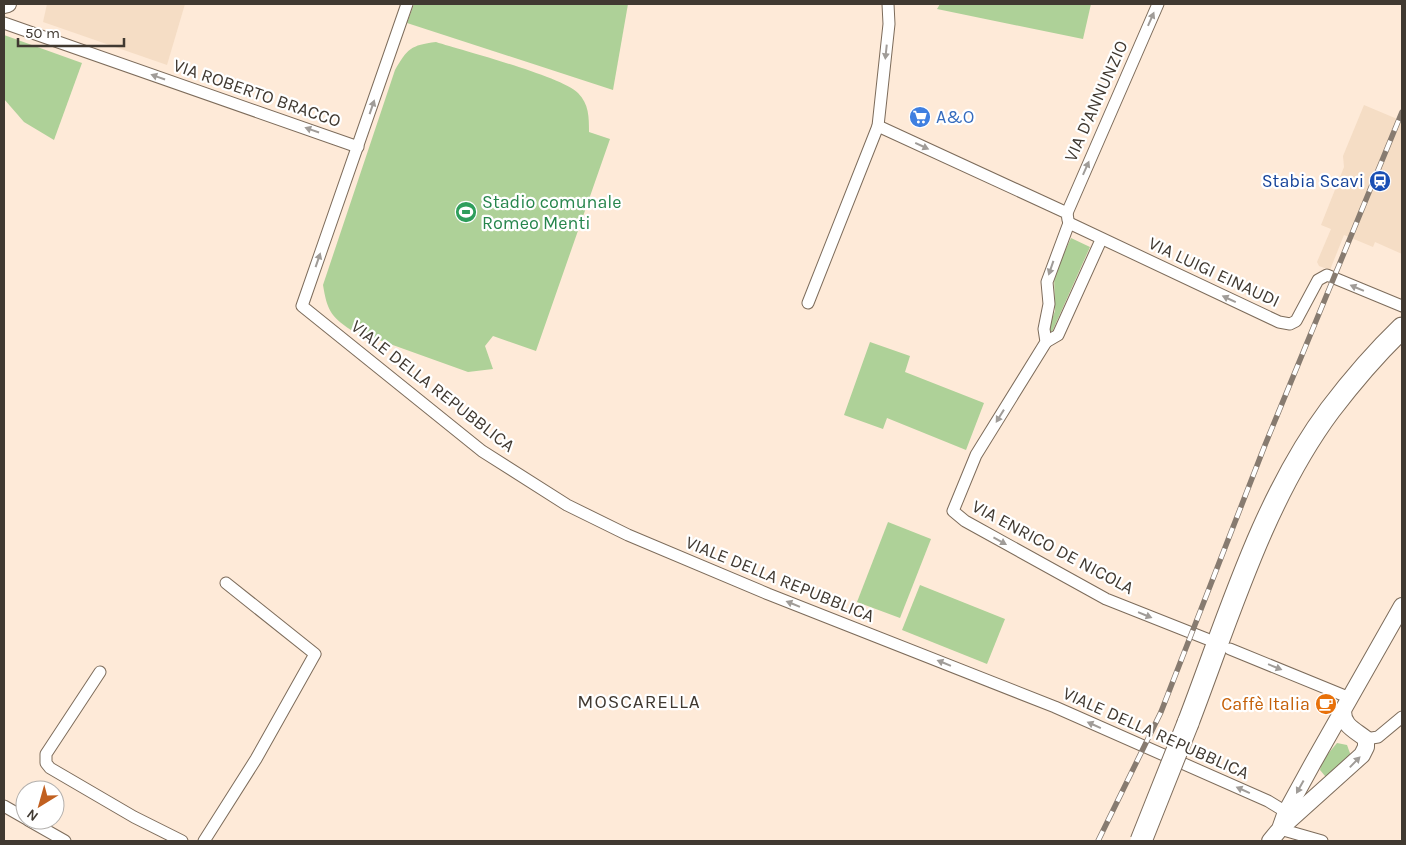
<svg xmlns="http://www.w3.org/2000/svg" width="1406" height="845" font-family="Karla,sans-serif">
<style>
.built{fill:#f5ddc5}
.green{fill:#aed198}
.lines{fill:none;stroke-linecap:round;stroke-linejoin:round}
.street-casing{stroke:#7d6c5b;stroke-width:13}
.secondary-casing{stroke:#7d6c5b;stroke-width:18}
.highway-casing{stroke:#7d6c5b;stroke-width:23}
.street{stroke:#fff;stroke-width:11}
.secondary{stroke:#fff;stroke-width:16}
.highway{stroke:#fff;stroke-width:21}
.rail-casing{stroke:#877b70;stroke-width:5.5}
.rail{stroke:#fff;stroke-width:4;stroke-dasharray:11;stroke-linecap:butt}
.highway-bridge-casing{stroke:#7d6c5b;stroke-width:23;stroke-linecap:butt}
.highway-bridge{stroke:#fff;stroke-width:21}
.oneway{fill:#a09c98}
.labels{text-anchor:middle;dominant-baseline:central;stroke-width:4.5;stroke-linejoin:round;paint-order:stroke}
.street-label{font-size:18px;fill:#403931;stroke:#fff}
.shop-label{font-size:18px;fill:#366cbe;stroke:#fff;text-anchor:start}
.transit-label{font-size:18px;fill:#164399;stroke:#fff;text-anchor:end}
.leisure-label{font-size:18px;fill:#27864d;stroke:#fff;text-anchor:start}
.food-label{font-size:18px;fill:#c56008;stroke:#fff;text-anchor:end}
.neighbourhood-label{font-size:19px;letter-spacing:1px;fill:#403931;stroke:#fff}
</style>
<rect width="100%" height="100%" fill="#feead8"/>
<g class="built">
<polygon points="47,4 185,4 167,65 43,22"/>
<polygon points="1364,105 1402,121 1402,254 1375,242 1373,247 1344,235 1330,270 1319,266 1317,262 1331,229 1321,225 1344,167 1343,156"/>
</g>
<g class="green">
<polygon points="414,4 628,4 613,90 407,23"/>
<polygon points="940,4 1091,4 1083,39 937,9"/>
<polygon points="4,35 82,63 54,140 24,122 4,99"/>
<path d="M 436,42 C 464,51 561,76 578,93 C 589,104 589,117 589,132 L 610,139 L 536,351 L 493,336 L 485,346 L 493,369 L 468,372 L 351,330 C 330,316 327,309 323,285 L 395,70 C 407,49 411,45 436,42 Z"/>
<polygon points="1071,238 1090,247 1052,332 1048,329 1055,311 1054,275"/>
<polygon points="870,342 910,356 905,372 984,403 966,450 887,418 883,429 844,415"/>
<polygon points="888,522 931,539 900,618 857,602"/>
<polygon points="920,585 1005,619 987,664 902,630"/>
<polygon points="1337,743 1347,745 1351,756 1330,776 1325,776 1320,770 1322,761"/>
</g>
<g class="lines">
<g class="street-casing">
<g id="street">
<polyline points="407,4 302,306 482,451 567,505 628,535 768,594 1055,707 1268,801 1286,812"/>
<polyline points="4,23 358,147"/>
<polyline points="878,126 1067,213 1068,220"/>
<polyline points="1067,213 1158,4"/>
<polyline points="1069,223 1047,282 1049,304 1044,329 1046,342 976,455 953,511 965,521 1106,599 1207,639"/>
<polyline points="1069,223 1279,322 1290,324 1296,321 1318,280 1327,275 1402,306"/>
<polyline points="808,303 878,126 889,24 888,4"/>
<polyline points="1046,342 1058,335 1101,240"/>
<polyline points="1230,649 1350,698"/>
<polyline points="100,672 46,754 46,763 50,768 134,817 182,841"/>
<polyline points="1366,739 1378,737 1402,717"/>
<polyline points="4,806 25,818"/>
<polyline points="28,820 65,841"/>
<polyline points="1280,829 1322,841"/>
<polyline points="204,841 256,759 315,654 226,583"/>
</g>
</g>
<g class="secondary-casing">
<g id="secondary">
<polyline points="4,5 8,4"/>
<path d="M 1283,826 L 1362,755 L 1366,747 L 1366,739 C 1355,730 1343,726 1343,711"/>
<polyline points="1270,841 1280,829 1286,812 1314,761 1402,606"/>
</g>
</g>
<g class="highway-casing">
<path id="highway" d="M 1188,723 C 1228,619 1263,500 1330,410 C 1352,381 1376,353 1402,328"/>
</g>
<use href="#street" class="street"/>
<use href="#secondary" class="secondary"/>
<use href="#highway" class="highway"/>
<g class="rail-casing">
<polyline id="rail" points="1098,841 1161,712 1265,445 1402,112"/>
</g>
<use href="#rail" class="rail"/>
<g class="highway-bridge-casing">
<polyline id="highway-bridge" points="1141,841 1188,723"/>
</g>
<use href="#highway-bridge" class="highway-bridge"/>
</g>
<defs><path id="oneway-solid" d="M-6-.8H1V-3.2L6.5 0L1 3.2V.8H-6Z" transform="scale(1.25)"/></defs>
<g class="oneway">
<use href="#oneway-solid" transform="translate(1151 19) rotate(-66)"/>
<use href="#oneway-solid" transform="translate(886 52) rotate(96)"/>
<use href="#oneway-solid" transform="translate(158 77) rotate(-161)"/>
<use href="#oneway-solid" transform="translate(372 107) rotate(-71)"/>
<use href="#oneway-solid" transform="translate(312 130) rotate(-161)"/>
<use href="#oneway-solid" transform="translate(922 146) rotate(25)"/>
<use href="#oneway-solid" transform="translate(1086 168) rotate(-66)"/>
<use href="#oneway-solid" transform="translate(318 260) rotate(-71)"/>
<use href="#oneway-solid" transform="translate(1051 268) rotate(109)"/>
<use href="#oneway-solid" transform="translate(1357 288) rotate(-157)"/>
<use href="#oneway-solid" transform="translate(1229 299) rotate(-155)"/>
<use href="#oneway-solid" transform="translate(1000 416) rotate(122)"/>
<use href="#oneway-solid" transform="translate(1000 541) rotate(29)"/>
<use href="#oneway-solid" transform="translate(793 604) rotate(-158)"/>
<use href="#oneway-solid" transform="translate(1145 615) rotate(22)"/>
<use href="#oneway-solid" transform="translate(944 663) rotate(-158)"/>
<use href="#oneway-solid" transform="translate(1275 667) rotate(22)"/>
<use href="#oneway-solid" transform="translate(1094 725) rotate(-156)"/>
<use href="#oneway-solid" transform="translate(1355 762) rotate(-46)"/>
<use href="#oneway-solid" transform="translate(1300 787) rotate(119)"/>
<use href="#oneway-solid" transform="translate(1243 790) rotate(-156)"/>
</g>
<defs>
<g id="supermarket-disc" transform="scale(1.125)"><circle r="9.5" fill="#3f7fe0" stroke="#fff"/><path d="M-6-5.5h2.5l.6 2H6L4.5 2H-2.5L-4.4-4H-6ZM-1.5 3.2a1.3 1.3 0 1 0 .1 0ZM3 3.2a1.3 1.3 0 1 0 .1 0Z" fill="#fff"/></g>
<g id="station-disc" transform="scale(1.125)"><circle r="9.5" fill="#1a4fb4" stroke="#fff"/><path d="M-3-6H3Q5-6 5-4V2Q5 4 3 4L4.5 6H3L1.5 4h-3L-3 6H-4.5L-3 4Q-5 4-5 2V-4Q-5-6-3-6ZM-3.5-4v3h7v-3ZM-3.5 1v1.5H-2V1ZM2 1v1.5H3.5V1Z" fill="#fff"/></g>
<g id="stadium-disc" transform="scale(1.125)"><circle r="9.5" fill="#2e9e5b" stroke="#fff"/><path d="M0-5a6.5 5 0 1 0 0 10a6.5 5 0 1 0 0-10ZM-3.5-1.8h7v3.6h-7Z" fill="#fff"/></g>
<g id="cafe-disc" transform="scale(1.125)"><circle r="9.5" fill="#e8710a" stroke="#fff"/><path d="M-5.5-4.5H6V0H3Q3 3.5 0 3.5H-2.5Q-5.5 3.5-5.5 0ZM3-3.2v2h1.7v-2ZM-6 4.5H4V6H-6Z" fill="#fff"/></g>
</defs>
<g fill-rule="evenodd">
<use href="#supermarket-disc" x="920" y="117"/>
<use href="#station-disc" x="1380" y="181"/>
<use href="#stadium-disc" x="466" y="212"/>
<use href="#cafe-disc" x="1326" y="704"/>
</g>
<g class="labels">
<g class="street-label">
<text transform="translate(257 93) rotate(19)">VIA ROBERTO BRACCO</text>
<text transform="translate(1096 101) rotate(-66)">VIA D'ANNUNZIO</text>
<text transform="translate(1214 272) rotate(25)">VIA LUIGI EINAUDI</text>
<text transform="translate(433 386) rotate(38)">VIALE DELLA REPUBBLICA</text>
<text transform="translate(1053 547) rotate(28)">VIA ENRICO DE NICOLA</text>
<text transform="translate(780 579) rotate(22)">VIALE DELLA REPUBBLICA</text>
<text transform="translate(1156 733) rotate(24)">VIALE DELLA REPUBBLICA</text>
</g>
<g class="shop-label">
<text x="936" y="117">A&amp;O</text>
</g>
<g class="transit-label">
<text x="1364" y="181">Stabia Scavi</text>
</g>
<g class="leisure-label">
<text x="482" y="202">Stadio comunale<tspan x="482" dy="21">Romeo Menti</tspan></text>
</g>
<g class="food-label">
<text x="1310" y="704">Caffè Italia</text>
</g>
<g class="neighbourhood-label">
<text x="639" y="702">MOSCARELLA</text>
</g>
</g>
<rect width="1406" height="845" fill="none" stroke="#403931" stroke-width="10"/>
<g transform="translate(40 805) rotate(217)"><circle r="24" fill="#ffffff" stroke="#b3b0ad"/>
<path d="M0-4L9 19L0 12L-9 19Z" fill="#c16020"/>
<text y="-8" font-size="14" font-weight="bold" text-anchor="middle" fill="#403931">N</text>
</g>
<path d="M18 38v8h106v-8" fill="none" stroke="#403931" stroke-width="2.5"/>
<text x="25" y="38" font-size="15" fill="#403931" stroke="#ffffff" stroke-width="4" paint-order="stroke">50 m</text>
</svg>
